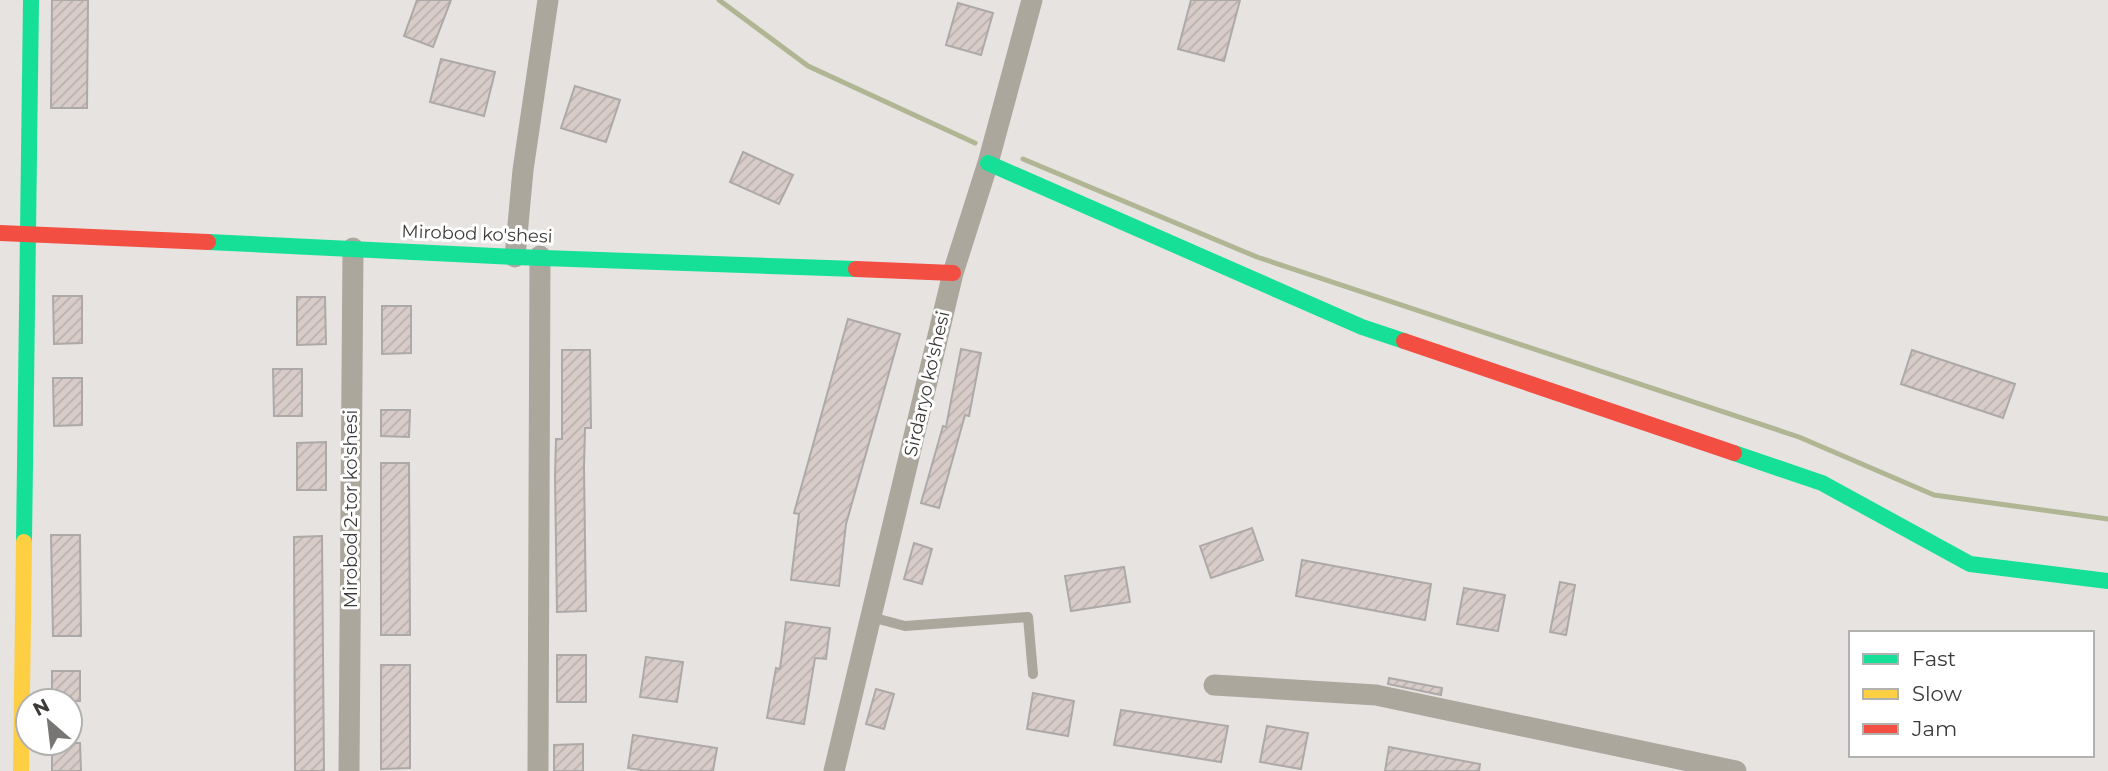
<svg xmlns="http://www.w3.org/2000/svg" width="2108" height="771" font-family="Montserrat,sans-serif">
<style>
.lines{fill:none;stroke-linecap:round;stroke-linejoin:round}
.stream{stroke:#b0b693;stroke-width:5}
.building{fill:url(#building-hatch);stroke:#aca9a8;stroke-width:2}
.lane{stroke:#aba79d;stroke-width:10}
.street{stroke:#aba79d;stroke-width:21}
.fast{stroke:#16e098;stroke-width:16}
.slow{stroke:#ffcf43;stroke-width:16}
.jam{stroke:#f24e42;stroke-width:16}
.labels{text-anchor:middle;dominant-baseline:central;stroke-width:6;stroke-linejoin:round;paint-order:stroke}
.street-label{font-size:18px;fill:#3d3b39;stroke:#fff}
</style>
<defs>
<pattern id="building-hatch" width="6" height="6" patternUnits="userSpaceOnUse" patternTransform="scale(1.75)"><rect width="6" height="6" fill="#d8ccc9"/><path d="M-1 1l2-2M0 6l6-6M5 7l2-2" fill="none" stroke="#bab0ad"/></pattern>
</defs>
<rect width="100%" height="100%" fill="#e6e3e1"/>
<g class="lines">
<g class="stream">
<polyline points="719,0 808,66 975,143"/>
<polyline points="1023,159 1257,257 1799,437 1934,495 2108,519"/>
</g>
</g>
<g class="building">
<polygon points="52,0 88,0 87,108 51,108"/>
<polygon points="417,0 451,0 433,47 404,36"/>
<polygon points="1191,0 1240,0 1224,61 1178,49"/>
<polygon points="958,3 993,13 981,55 946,45"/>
<polygon points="441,59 495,72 484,116 430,102"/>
<polygon points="575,86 620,100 606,142 561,128"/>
<polygon points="743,152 793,175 779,204 730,182"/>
<polygon points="53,296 82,296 82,343 54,344"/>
<polygon points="297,297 325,297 326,344 297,345"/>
<polygon points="382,306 411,306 411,353 382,354"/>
<polygon points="848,319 900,334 846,524 839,586 791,580 799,514 794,513"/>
<polygon points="961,349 981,353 969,416 965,415 939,508 921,503 943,426 946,427"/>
<polygon points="562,350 590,350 591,428 585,428 584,468 586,611 557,612 555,477 556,439 562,439"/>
<polygon points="1912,350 2015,384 2003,418 1901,384"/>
<polygon points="273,369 302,369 302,416 274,416"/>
<polygon points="53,378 82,378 82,425 54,426"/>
<polygon points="381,410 410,410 409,437 381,436"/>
<polygon points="326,442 326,490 297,490 297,443"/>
<polygon points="381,463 409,463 410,635 381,635"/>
<polygon points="1252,528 1263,560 1211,578 1200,546"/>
<polygon points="51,535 80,535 81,636 53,636"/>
<polygon points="322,536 324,771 295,771 294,537"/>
<polygon points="914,543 932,549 922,584 904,579"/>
<polygon points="1302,560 1431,584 1425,620 1296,596"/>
<polygon points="1124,567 1130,602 1071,611 1065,576"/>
<polygon points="1560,582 1575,585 1566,635 1550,632"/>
<polygon points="1464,588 1505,595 1498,631 1457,624"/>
<polygon points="786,622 830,628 826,659 815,658 804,724 767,718 776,668 780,669"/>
<rect x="557" y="655" width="29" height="47"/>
<polygon points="646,657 683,662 677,702 640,697"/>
<polygon points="381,665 410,665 410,768 381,769"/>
<rect x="52" y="671" width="28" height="30"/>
<polygon points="1389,678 1442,688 1441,695 1388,684"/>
<polygon points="876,689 894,694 884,729 866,724"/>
<polygon points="1033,693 1074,701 1068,736 1027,729"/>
<polygon points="1121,710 1228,726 1221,762 1114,745"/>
<polygon points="1267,726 1308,733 1301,769 1260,762"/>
<polygon points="633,735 717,748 713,771 647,771 628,768"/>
<polygon points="52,743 80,743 81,771 52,771"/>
<polygon points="583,744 583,771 554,771 554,745"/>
<polygon points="1389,747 1480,764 1479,771 1385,771"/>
</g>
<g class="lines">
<polyline class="lane" points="871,617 905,626 1028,617 1033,674"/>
<g class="street">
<polyline points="515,257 523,170 548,0"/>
<polyline points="1214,685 1376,695 1736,771"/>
<polyline points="349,771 353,248"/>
<polyline points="538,771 540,256"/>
<polyline points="834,771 953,273 988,163 1032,0"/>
</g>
<g class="fast">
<polyline points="988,163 1362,327 1404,341"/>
<polyline points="208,242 515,257 856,269"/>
<polyline points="1734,453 1822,483 1970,564 2108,581"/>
<polyline points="24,542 31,0"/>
</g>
<polyline class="slow" points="21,771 24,542"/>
<g class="jam">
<polyline points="0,233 208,242"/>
<polyline points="856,269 953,273"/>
<polyline points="1404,341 1734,453"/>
</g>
</g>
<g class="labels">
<g class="street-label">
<text transform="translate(477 234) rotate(2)">Mirobod ko'shesi</text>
<text transform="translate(927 384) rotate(-77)">Sirdaryo ko'shesi</text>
<text transform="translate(351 509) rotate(-90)">Mirobod 2-tor ko'shesi</text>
</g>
</g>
<rect x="1849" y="631" width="245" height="126" fill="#ffffff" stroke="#b1b1b0" stroke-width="2"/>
<rect x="1863" y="654" width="35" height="10" fill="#16e098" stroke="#b1b1b0" stroke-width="2"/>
<text x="1912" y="666" font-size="21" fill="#3d3b39">Fast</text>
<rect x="1863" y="689" width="35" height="10" fill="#ffcf43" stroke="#b1b1b0" stroke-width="2"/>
<text x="1912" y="701" font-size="21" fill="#3d3b39">Slow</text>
<rect x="1863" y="724" width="35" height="10" fill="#f24e42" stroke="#b1b1b0" stroke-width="2"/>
<text x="1912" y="736" font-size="21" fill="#3d3b39">Jam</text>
<g transform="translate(49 722) rotate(332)"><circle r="33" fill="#ffffff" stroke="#b1b1b0" stroke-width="2"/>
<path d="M0-5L12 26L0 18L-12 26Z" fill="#787674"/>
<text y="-10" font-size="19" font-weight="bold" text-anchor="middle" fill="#3d3b39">N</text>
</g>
</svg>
